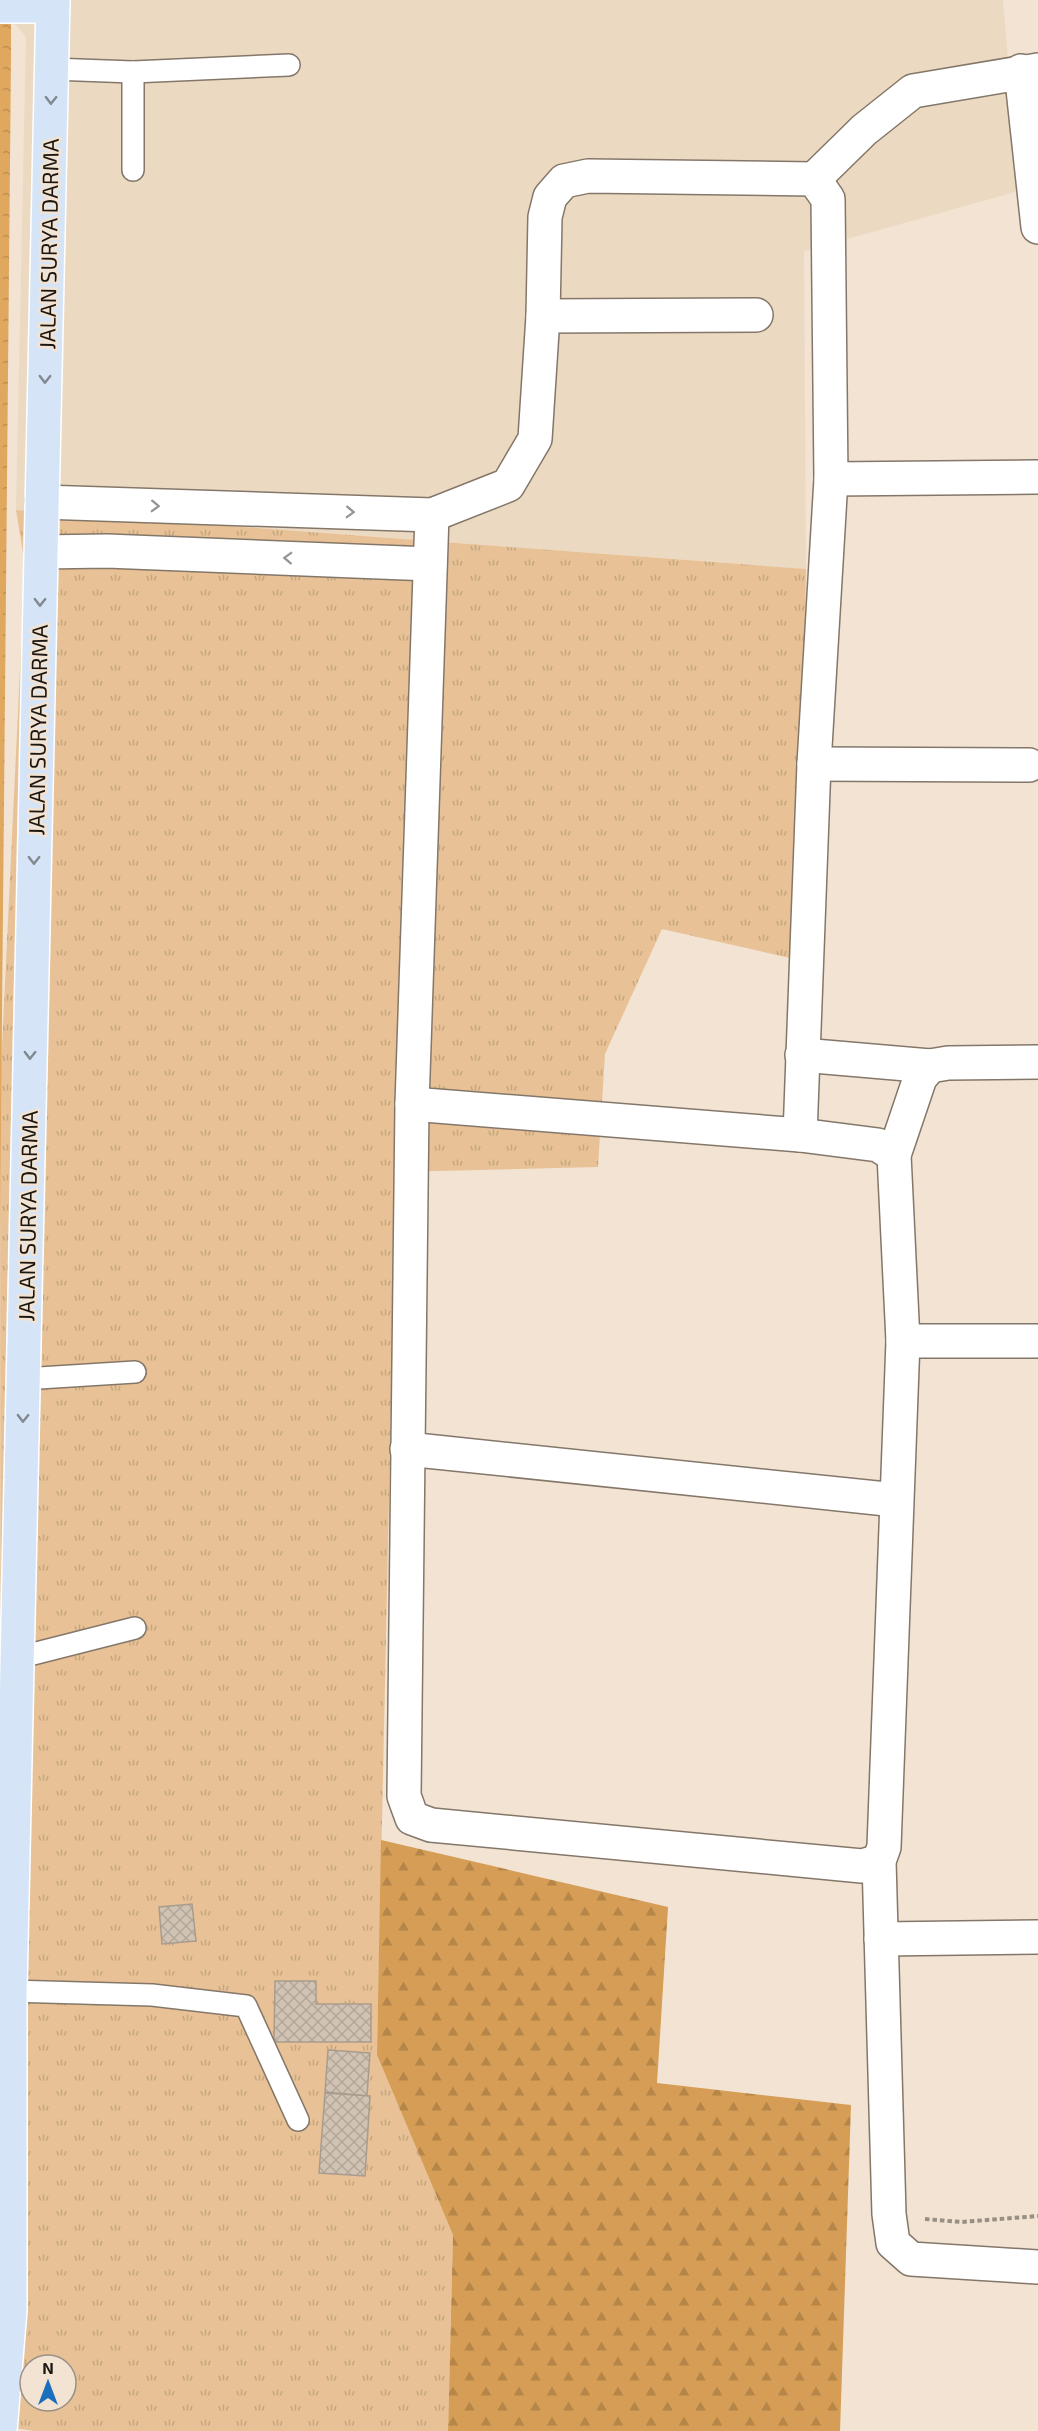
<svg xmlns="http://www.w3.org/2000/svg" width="1038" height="2431" font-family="'Exo 2',sans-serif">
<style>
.built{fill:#ecd9c2}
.grass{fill:url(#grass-tufts);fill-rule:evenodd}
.forest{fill:url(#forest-firs)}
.water{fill:url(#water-ripples)}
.building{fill:url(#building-cross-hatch);stroke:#aa9c8d;stroke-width:1.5}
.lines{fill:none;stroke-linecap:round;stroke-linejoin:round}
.lane-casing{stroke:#847769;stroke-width:24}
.street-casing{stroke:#847769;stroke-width:36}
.primary-casing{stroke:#fff;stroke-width:36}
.path{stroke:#998e83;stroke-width:4;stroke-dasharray:4.5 3;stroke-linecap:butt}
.lane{stroke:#fff;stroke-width:21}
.street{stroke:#fff;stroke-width:33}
.primary{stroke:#d5e5f7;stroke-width:33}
.oneway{stroke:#818890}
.oneway2{stroke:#989694}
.labels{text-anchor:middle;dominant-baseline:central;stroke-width:5;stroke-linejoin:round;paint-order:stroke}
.street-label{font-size:22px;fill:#1b1611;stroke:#f2e3d3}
</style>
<defs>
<pattern id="grass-tufts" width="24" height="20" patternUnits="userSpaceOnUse" patternTransform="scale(1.5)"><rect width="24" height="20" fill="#e8c296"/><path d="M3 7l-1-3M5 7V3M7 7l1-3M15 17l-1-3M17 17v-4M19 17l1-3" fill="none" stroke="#c6a680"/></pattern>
<pattern id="forest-firs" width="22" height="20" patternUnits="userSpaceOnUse" patternTransform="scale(1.5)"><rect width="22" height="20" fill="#d59d55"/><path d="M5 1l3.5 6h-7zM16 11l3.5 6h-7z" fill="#b68649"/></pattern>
<pattern id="water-ripples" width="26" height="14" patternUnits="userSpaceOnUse" patternTransform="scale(1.5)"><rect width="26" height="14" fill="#e0a75f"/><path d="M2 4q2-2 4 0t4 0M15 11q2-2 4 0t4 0" fill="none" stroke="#c08f52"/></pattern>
<pattern id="building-cross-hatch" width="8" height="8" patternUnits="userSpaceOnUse" patternTransform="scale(1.5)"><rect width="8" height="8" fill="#d1c3b3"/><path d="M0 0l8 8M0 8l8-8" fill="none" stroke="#b3a799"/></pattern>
</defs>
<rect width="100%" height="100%" fill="#f2e3d3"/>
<polygon class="built" points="0,0 1003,0 1019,191 804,251 806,569 16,510 26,37 0,6"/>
<path class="grass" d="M 16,510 L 806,569 L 799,960 L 662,929 L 605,1054 L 598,1167 L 396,1172 L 377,2055 L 453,2235 L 448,2431 L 34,2431 L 1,2426 L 0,1088 L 25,565 ZM 30,2365 L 66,2365 L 66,2401 L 30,2401 Z"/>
<polygon class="forest" points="381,1840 668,1907 657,2083 851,2105 840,2431 448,2431 453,2235 377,2055"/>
<polygon class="water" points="0,0 11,0 11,55 0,1229"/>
<g class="building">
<polygon points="192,1904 196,1941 162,1944 159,1907"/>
<polygon points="275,1981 316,1981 316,2004 371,2004 371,2042 274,2042"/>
<polygon points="328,2050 370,2053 367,2096 325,2092"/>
<polygon points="325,2093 370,2096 365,2176 319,2173"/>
</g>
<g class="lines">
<g class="lane-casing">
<g id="lane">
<polyline points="52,69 133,72 289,65"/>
<polyline points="133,72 133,170"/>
<polyline points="23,1379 135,1372"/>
<polyline points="17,1658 135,1628"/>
<polyline points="10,1991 152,1995 246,2006 298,2120"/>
</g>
</g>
<g class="street-casing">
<g id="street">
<polyline points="1021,71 1038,227"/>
<polyline points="814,179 864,130 913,91 1038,70"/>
<polyline points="543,316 756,315"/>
<polyline points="831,479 1036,477"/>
<polyline points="42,502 432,515 508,485 535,439 543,316 545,217 550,197 564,181 588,176 814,179 828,199 831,479 814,764 800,1135"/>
<polyline points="432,515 412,1104 404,1796 412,1818 431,1825 862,1866 879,1861"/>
<polyline points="41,552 107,551 430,564"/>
<polyline points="814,764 1029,765"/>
<polyline points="802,1055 930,1066 948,1063 1038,1062"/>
<polyline points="930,1066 920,1078 894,1155 903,1341 884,1847 879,1861 889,2214 893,2243 911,2259 1038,2267"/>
<polyline points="412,1104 800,1135 878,1145 894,1155"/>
<polyline points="903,1341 1036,1341"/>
<polyline points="407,1449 896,1500"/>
<polyline points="881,1939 1038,1937"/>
</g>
</g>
<g class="primary-casing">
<g id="primary">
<polyline points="0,6 53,6"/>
<polyline points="0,2431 10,2310 10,1991 53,0"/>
</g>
</g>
<polyline class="path" points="925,2219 961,2222 1038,2216"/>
<use href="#lane" class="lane"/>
<use href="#street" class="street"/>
<use href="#primary" class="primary"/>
</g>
<defs><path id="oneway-chevron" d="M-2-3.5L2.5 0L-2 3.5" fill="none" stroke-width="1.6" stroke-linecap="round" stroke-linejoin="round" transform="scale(1.5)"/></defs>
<g class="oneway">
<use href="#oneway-chevron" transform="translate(51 100) rotate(91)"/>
<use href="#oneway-chevron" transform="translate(45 379) rotate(91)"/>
<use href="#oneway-chevron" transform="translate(40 602) rotate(91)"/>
<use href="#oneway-chevron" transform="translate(34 860) rotate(91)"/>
<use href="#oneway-chevron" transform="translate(30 1055) rotate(91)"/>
<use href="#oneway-chevron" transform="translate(23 1418) rotate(91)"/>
</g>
<g class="oneway2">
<use href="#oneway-chevron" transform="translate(155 506) rotate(2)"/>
<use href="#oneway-chevron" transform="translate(350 512) rotate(2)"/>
<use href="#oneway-chevron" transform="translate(288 558) rotate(-178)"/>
</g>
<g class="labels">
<g class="street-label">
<text transform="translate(48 244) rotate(-89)">JALAN SURYA DARMA</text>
<text transform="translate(37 730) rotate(-89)">JALAN SURYA DARMA</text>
<text transform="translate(27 1216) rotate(-89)">JALAN SURYA DARMA</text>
</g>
</g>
<g transform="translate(48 2383)"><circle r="28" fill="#f2e3d3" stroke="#9c9185" stroke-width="1.5"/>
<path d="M0-4.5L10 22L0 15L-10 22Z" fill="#1b6fbd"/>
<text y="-9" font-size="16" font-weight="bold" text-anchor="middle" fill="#1b1611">N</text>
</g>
</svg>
